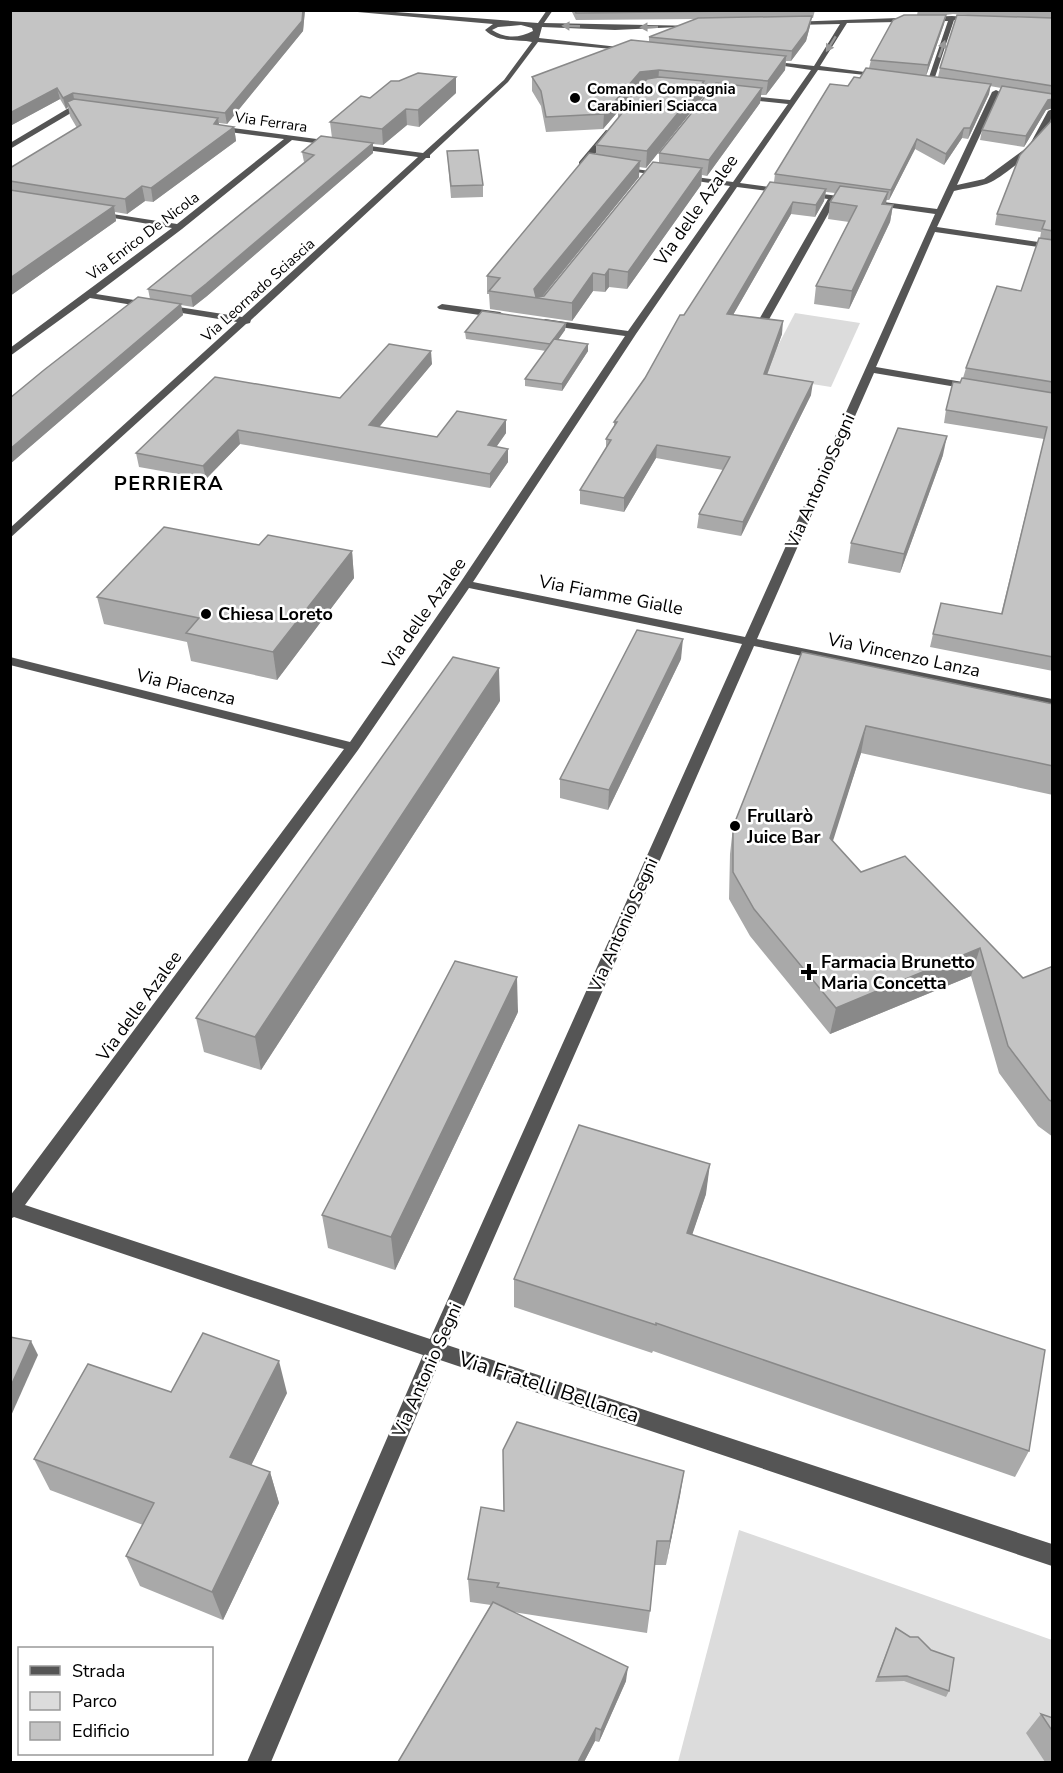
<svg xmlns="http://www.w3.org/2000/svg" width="1063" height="1773" font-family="'Nunito Sans',sans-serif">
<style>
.green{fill:#dcdcdc}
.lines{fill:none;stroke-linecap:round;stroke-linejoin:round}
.minor{fill:#555;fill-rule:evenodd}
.wall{fill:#a9a9a9;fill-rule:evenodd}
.shaded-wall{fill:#898989}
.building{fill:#c4c4c4;stroke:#898989;stroke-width:1.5}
.oneway{fill:#999}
.poi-dot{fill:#000;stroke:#fff;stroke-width:2}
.labels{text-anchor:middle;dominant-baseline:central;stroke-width:5;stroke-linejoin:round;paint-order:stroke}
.far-poi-label{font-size:15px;font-weight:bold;fill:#000;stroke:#fff;text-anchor:start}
.far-street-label{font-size:15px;fill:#000;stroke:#fff}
.street-label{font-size:18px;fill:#000;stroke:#fff}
.poi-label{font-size:18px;font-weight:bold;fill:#000;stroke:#fff;text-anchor:start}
.far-district-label{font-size:20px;font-weight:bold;letter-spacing:1.5px;fill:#000;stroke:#fff}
.near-street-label{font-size:21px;fill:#000;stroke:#fff}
</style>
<rect width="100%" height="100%" fill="#fff"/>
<g class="green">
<polygon points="795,313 860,323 831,387 762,376"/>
<polygon points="739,1530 1052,1640 1052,1762 678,1762"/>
</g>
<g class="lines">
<g class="minor">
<path d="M 335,10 L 369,10 L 538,23 L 547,10 L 553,10 L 544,23 L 699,26 L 615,30 L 542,27 L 539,38 L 636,49 L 633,51 L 538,42 L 508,82 L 430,155 L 430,158 L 426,158 L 251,320 L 250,323 L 246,324 L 10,538 L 10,528 L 237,322 L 90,298 L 10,356 L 10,348 L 172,228 L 96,215 L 92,213 L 93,211 L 177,224 L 284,139 L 214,130 L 217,126 L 423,153 L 504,80 L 532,42 C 516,39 498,43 485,30 L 493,24 ZM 521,25 L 532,28 L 533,31 C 520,38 505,39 492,30 L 498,27 ZM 292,140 L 418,157 L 242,317 L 96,294 L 182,229 Z"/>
<path d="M 952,16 L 978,18 L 954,20 L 934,80 L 931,82 L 928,80 L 948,21 L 847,23 L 820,66 L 887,75 L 884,77 L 818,70 L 740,183 L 937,209 L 992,92 L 996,90 L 1000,92 L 957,185 L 984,179 L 1029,146 L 1048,111 L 1052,109 C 1055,135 1013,170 991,182 C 981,187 965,188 954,191 L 937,227 L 1052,244 L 1052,249 L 935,232 L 876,367 L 974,384 L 979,387 L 974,390 L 874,373 L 757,639 L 1052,699 L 1052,707 L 754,646 L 447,1345 L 1052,1544 L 1052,1566 L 440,1360 L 271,1762 L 247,1762 L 423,1355 L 14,1217 L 10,1219 L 10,1196 L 344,749 L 10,665 L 10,657 L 350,742 L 460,583 L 625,336 L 545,325 L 540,322 L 545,319 L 628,331 L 730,186 L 616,169 L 620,167 L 733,182 L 788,104 L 684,93 L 681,89 L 790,100 L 811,70 L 764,63 L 767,61 L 814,66 L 840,24 L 792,25 L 790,22 ZM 737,187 L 828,199 L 757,323 L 762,326 L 767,323 L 836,200 L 935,214 L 745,637 L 473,582 L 636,334 ZM 469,588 L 742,644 L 430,1339 L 25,1205 L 358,750 Z"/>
<polygon points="72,106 90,109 76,110 10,149 10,143"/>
<polygon points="606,130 613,132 585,166 579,166 579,162"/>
<polygon points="442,304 500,312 505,315 500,318 439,309 437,307"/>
</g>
</g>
<g class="wall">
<polygon points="10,10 305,10 303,31 227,124 219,123 219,125 234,127 236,141 153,202 145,201 127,214 115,212 116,221 10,296 10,168 77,128 70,116 68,107 66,109 60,99 10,126"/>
<path d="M 571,10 L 815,10 L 813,18 L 811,18 L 810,26 L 806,41 L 791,61 L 786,61 L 785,70 L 766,95 L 761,95 L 760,103 L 707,176 L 702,175 L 701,185 L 627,289 L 609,287 L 605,292 L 593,291 L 572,321 L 490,309 L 489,294 L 487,294 L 487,276 L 596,154 L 596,145 L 618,118 L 618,112 L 641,86 L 640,86 L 603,129 L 546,132 L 541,106 L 532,91 L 532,77 L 649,42 L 649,37 L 697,19 L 576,20 ZM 703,89 L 711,89 L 659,153 L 659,163 L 543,296 L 639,177 L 639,167 L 646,168 L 703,97 Z"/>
<path d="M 918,10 L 1053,10 L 1053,108 L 1046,110 L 1024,147 L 980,140 L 982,130 L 1001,88 L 990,86 L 989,94 L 968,139 L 962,138 L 944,165 L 915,149 L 889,200 L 886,200 L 886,204 L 893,205 L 890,222 L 849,309 L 814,304 L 816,286 L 849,222 L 828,219 L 830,202 L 835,193 L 826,192 L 824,201 L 815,217 L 791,214 L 733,315 L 782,334 L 767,375 L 811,395 L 741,536 L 697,528 L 699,514 L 723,470 L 656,458 L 624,512 L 580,504 L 580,490 L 606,448 L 606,439 L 614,427 L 614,422 L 645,378 L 684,315 L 774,182 L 775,174 L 848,86 L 860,78 L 869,68 L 871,60 L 917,15 ZM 953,14 L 998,17 L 940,68 L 938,77 L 926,76 L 944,24 L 946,15 Z"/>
<polygon points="456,93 419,127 407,125 383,145 373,144 373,153 207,296 193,307 181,305 183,315 10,464 10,398 150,299 148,289 304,162 302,152 332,138 330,122 370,98"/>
<polygon points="1053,114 1053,671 930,647 933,634 1001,614 1044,439 944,423 946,410 960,383 963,378 966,368 1021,291 1040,238 1041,232 995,225 997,214 1051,121"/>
<polygon points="447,151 483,185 483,197 451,198"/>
<polygon points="566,323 565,330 558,340 588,344 588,351 562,391 525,386 525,379 546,351 466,339 465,332"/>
<polygon points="432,364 379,427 437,437 506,420 506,433 496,447 508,462 490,488 240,444 206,479 139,467 136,453 340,398"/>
<polygon points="943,455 900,573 848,563 851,543"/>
<polygon points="259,545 352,551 354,578 277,680 191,661 187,642 104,624 97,597"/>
<polygon points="802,652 1053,704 1053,795 861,753 832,841 861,872 905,856 1023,978 1053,966 1053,1137 1038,1126 999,1073 971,976 830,1034 750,936 729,899 730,854 733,827"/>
<polygon points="681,659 608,810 560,798 560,779"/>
<polygon points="500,701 261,1070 204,1052 196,1018"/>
<polygon points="518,1012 395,1270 328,1248 322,1215"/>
<polygon points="706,1194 692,1234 1029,1451 1015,1477 653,1351 652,1353 514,1307 514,1279"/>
<polygon points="287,1393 251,1465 270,1472 279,1503 223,1620 140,1586 126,1556 143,1525 50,1490 34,1459"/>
<polygon points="684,1471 666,1565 655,1565 650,1611 647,1633 513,1612 626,1681 599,1742 595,1741 584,1762 398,1762 491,1605 470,1602 468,1579 504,1511"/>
<polygon points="896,1628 949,1691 946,1697 904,1681 875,1682"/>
<polygon points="1041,1714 1053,1718 1053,1762 1045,1762 1026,1733"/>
</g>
<g class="shaded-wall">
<polygon points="303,10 305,10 303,31 227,124 225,113"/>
<polygon points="946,15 944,24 926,76 928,65"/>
<polygon points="812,16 810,26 806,41 791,61 792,51"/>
<polygon points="786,56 785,70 766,95 768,81"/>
<polygon points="659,70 658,84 640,86 603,129 604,114 640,72"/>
<polygon points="456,77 456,93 419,127 418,110"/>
<polygon points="704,81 703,97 646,168 647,151"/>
<polygon points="991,84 989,94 968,139 970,128"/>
<polygon points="57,88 60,99 10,126 10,113"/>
<polygon points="762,88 760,103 707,176 709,160"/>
<polygon points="73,93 75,104 67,102 68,107 66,109 63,98"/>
<polygon points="1053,99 1053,108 1046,110 1024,147 1026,136 1048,100"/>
<polygon points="406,109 407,125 383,145 382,129"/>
<polygon points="218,118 220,132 214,124"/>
<polygon points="234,127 236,141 153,202 151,188"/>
<polygon points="964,128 962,138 944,165 946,154"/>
<polygon points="917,139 915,149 889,200 891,190"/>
<polygon points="373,143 373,153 207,296 193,307 191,296"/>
<polygon points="640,161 639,177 541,298 534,297 534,289"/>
<polygon points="702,168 701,185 627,289 628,272"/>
<polygon points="142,186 145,201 127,214 125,199"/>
<polygon points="826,189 824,201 815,217 816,205"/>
<polygon points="888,192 885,209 882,204"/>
<polygon points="793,202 791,214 726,327 727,314"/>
<polygon points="893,205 890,222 849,309 852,291"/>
<polygon points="114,206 116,221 10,296 10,278"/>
<polygon points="609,269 609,287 605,292 605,275"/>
<polygon points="593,273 593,291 572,321 572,303"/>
<polygon points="181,304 183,315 10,464 10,449"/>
<polygon points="783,321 782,334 762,388 764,374"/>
<polygon points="566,323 565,330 550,351 550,344"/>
<polygon points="588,344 588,351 562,391 562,384"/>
<polygon points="431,351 432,364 370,438 369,425"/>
<polygon points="813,382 811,395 741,536 743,522"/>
<polygon points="506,420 506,433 488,459 488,445"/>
<polygon points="238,430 240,444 206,479 203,466"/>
<polygon points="947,436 943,455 900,573 904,554"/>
<polygon points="657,445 656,458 624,512 624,498"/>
<polygon points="508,449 508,462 490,488 490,474"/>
<polygon points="352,551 354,578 277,680 273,652"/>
<polygon points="683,639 681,659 608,810 609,790"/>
<polygon points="499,668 500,701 261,1070 255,1037"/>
<polygon points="866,726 861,753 825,866 830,838"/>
<polygon points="980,948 971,976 830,1034 836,1008"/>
<polygon points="517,977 518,1012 395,1270 391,1237"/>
<polygon points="710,1164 706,1194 683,1262 687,1233"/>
<polygon points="31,1341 38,1355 10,1418 10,1388"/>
<polygon points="279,1361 287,1393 240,1488 230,1457"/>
<polygon points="684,1471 680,1496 666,1565 670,1541"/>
<polygon points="270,1472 279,1503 223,1620 212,1592"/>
<polygon points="628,1667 626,1681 599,1742 601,1730"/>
<polygon points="596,1728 595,1741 584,1762 578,1762"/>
</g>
<g class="building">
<polygon points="10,10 303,10 302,21 225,113 73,93 63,98 57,88 10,113"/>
<polygon points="575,10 814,10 576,13"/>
<polygon points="904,15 946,15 928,65 871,60 893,20"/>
<polygon points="957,15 1053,18 1053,86 940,68"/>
<polygon points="812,16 807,31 792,51 649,37 698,18"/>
<polygon points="631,40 786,56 768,81 659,70 640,72 604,114 546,117 541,91 532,77"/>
<polygon points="866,68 991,84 970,128 964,128 946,154 917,139 891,190 775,174 830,84 848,86 854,77 860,78"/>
<polygon points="418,73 456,77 418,110 406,109 382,129 330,122 361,96 370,98 391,81 399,81"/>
<polygon points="659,77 704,81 647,151 596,145 623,112 618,112 647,79"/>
<polygon points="716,83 762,88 709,160 659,153"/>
<polygon points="1002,86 1053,94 1053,99 1048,100 1026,136 982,130"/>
<polygon points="74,99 218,118 214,124 234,127 151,188 142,186 125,199 10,181 10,168 81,125 67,102"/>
<polygon points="1053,114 1053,231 1042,229 1045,221 997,214 1020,155 1051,121"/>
<polygon points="321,136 373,143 206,284 191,296 148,289 314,155 302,152"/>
<polygon points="478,150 483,185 451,186 447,151"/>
<polygon points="589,153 640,161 534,289 536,297 544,296 653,162 702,168 628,272 609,269 605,275 593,273 572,303 489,291 500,278 487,276"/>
<polygon points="770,182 826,189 816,205 793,202 727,314 783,321 764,374 813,382 743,522 699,514 730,457 657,445 624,498 580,490 611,440 606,439 617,422 614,422 645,378 680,315 684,315"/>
<polygon points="840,186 888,192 882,204 893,205 852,291 816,286 857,206 830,202"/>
<polygon points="10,190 114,206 10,278"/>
<polygon points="1039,238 1053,240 1053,382 966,368 997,286 1021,291"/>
<polygon points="138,297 181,304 10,449 10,398 44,370"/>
<polygon points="482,311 566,323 550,344 465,332"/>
<polygon points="554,339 588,344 562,384 525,379"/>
<polygon points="389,344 431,351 369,425 437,437 457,411 506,420 488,445 508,449 490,474 238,430 203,466 136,453 215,377 340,398"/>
<polygon points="962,378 1053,393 1053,657 933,634 941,603 1002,614 1047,427 946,410 953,382 960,383"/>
<polygon points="898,428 947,436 904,554 851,543"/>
<polygon points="164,527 259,545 268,535 352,551 273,652 186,633 199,618 97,597"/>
<polygon points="637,630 683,639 609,790 560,779"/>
<polygon points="802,652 1053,704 1053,766 866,726 830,838 861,872 905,856 1023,978 1053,966 1053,1102 1049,1100 1008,1046 980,948 836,1008 754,909 733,872 733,827"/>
<polygon points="453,657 499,668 255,1037 196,1018"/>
<polygon points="455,961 517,977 391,1237 322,1215"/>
<polygon points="579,1125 710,1164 687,1233 1045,1350 1029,1451 656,1323 656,1325 514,1279"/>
<polygon points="203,1333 279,1361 230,1457 270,1472 212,1592 126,1556 154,1503 34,1459 88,1364 171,1392"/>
<polygon points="10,1337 31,1341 10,1388"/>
<polygon points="517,1422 684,1471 670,1541 657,1541 650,1611 497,1587 499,1583 468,1579 481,1507 504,1511 503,1450"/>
<polygon points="493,1602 628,1667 601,1730 596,1728 578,1762 398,1762"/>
<polygon points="896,1628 910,1637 918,1637 931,1650 954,1658 949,1691 907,1676 878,1677"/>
<polygon points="1041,1714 1053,1718 1053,1732"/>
</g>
<defs><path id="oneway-solid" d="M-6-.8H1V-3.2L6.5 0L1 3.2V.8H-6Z" transform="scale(1.5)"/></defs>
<g class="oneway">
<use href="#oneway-solid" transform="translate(571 26) rotate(-178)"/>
<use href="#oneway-solid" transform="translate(649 27) rotate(179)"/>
<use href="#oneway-solid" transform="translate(831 44) rotate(122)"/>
<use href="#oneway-solid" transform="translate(942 49) rotate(-71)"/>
</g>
<g class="poi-dot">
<circle cx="575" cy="98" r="6"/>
<circle cx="206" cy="614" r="6"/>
<circle cx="735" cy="826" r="6"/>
<path d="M806 963h6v6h6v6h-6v6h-6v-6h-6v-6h6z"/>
</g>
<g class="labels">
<g class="far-poi-label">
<text x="587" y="89">Comando Compagnia<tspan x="587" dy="17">Carabinieri Sciacca</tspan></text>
</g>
<g class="far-street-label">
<text transform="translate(271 122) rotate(8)">Via Ferrara</text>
<text transform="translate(143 236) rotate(-37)">Via Enrico De Nicola</text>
<text transform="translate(258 290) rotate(-42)">Via Leornado Sciascia</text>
</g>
<g class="street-label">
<text transform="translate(696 210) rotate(-55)">Via delle Azalee</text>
<text transform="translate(820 481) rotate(-66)">Via Antonio Segni</text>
<text transform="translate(611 595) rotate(11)">Via Fiamme Gialle</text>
<text transform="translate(424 613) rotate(-55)">Via delle Azalee</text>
<text transform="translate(904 655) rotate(12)">Via Vincenzo Lanza</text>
<text transform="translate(186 687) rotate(14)">Via Piacenza</text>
<text transform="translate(623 925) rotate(-66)">Via Antonio Segni</text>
<text transform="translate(139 1006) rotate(-54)">Via delle Azalee</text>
<text transform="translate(427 1370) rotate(-66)">Via Antonio Segni</text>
</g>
<g class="poi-label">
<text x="218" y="614">Chiesa Loreto</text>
<text x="747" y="816">Frullarò<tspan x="747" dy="21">Juice Bar</tspan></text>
<text x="821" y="962">Farmacia Brunetto<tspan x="821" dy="21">Maria Concetta</tspan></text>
</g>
<g class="far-district-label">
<text x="169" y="483">PERRIERA</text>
</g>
<g class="near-street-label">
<text transform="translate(549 1387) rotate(18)">Via Fratelli Bellanca</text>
</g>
</g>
<rect width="1063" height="1773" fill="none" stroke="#000000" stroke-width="24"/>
<rect x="18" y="1647" width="195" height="108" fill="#ffffff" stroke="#999999" stroke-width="1.5"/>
<rect x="30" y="1666" width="30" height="9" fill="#555555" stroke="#999999" stroke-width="1.5"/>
<text x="72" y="1677" font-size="18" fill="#000000">Strada</text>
<rect x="30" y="1692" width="30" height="18" fill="#dcdcdc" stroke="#999999" stroke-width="1.5"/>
<text x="72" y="1707" font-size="18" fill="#000000">Parco</text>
<rect x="30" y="1722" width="30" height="18" fill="#c4c4c4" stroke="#999999" stroke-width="1.5"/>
<text x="72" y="1737" font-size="18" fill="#000000">Edificio</text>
</svg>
